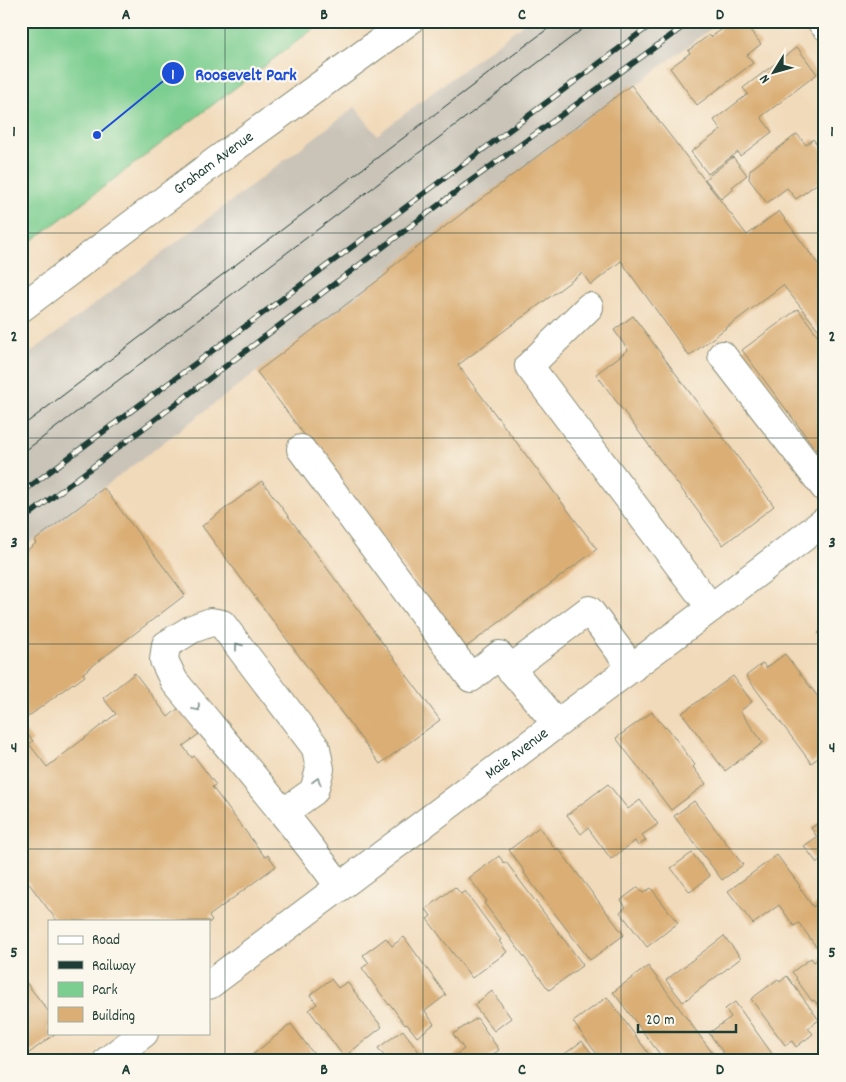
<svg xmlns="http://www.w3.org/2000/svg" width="846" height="1082" font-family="Dekko,sans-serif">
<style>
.industrial{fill:#c9c3b8}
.green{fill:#7bce90;stroke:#4d8662}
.building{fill:#daae75}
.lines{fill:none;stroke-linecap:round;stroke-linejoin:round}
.minor-casing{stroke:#888c77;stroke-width:30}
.major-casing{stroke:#888c77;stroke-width:30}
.minor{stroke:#fff;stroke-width:28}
.major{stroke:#fff;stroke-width:28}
.tram{stroke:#1f3d34;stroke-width:1}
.rail-casing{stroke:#1f3d34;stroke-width:5.5}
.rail{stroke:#fbf7ec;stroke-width:4;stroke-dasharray:11;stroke-linecap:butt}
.oneway{stroke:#8f9e9a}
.grid{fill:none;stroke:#1f3d34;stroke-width:1;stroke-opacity:0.55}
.labels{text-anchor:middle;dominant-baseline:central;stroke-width:4.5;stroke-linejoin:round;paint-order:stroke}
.street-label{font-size:16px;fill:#1f3d34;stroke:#fbf7ec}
.leader{fill:none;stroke:#1d4ed8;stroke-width:2}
.callout-dot{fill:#1d4ed8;stroke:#fbf7ec;stroke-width:2}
.mark-label{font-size:15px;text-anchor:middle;font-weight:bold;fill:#fff}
.callout-label{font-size:18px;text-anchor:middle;font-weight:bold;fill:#1d4ed8;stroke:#fbf7ec;stroke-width:4.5;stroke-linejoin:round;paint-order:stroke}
.neatline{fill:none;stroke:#1f3d34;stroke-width:2}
.grid-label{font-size:16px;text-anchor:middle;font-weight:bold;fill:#1f3d34}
</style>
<rect width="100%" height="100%" fill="#fbf7ec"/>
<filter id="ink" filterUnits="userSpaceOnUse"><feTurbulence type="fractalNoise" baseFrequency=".02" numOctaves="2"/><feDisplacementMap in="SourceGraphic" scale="10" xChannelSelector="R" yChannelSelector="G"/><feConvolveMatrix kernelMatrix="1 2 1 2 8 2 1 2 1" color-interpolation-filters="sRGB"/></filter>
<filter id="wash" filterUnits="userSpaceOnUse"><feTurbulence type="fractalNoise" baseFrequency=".0096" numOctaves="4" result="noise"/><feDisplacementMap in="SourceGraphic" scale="20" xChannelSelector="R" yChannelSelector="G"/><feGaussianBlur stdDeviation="1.12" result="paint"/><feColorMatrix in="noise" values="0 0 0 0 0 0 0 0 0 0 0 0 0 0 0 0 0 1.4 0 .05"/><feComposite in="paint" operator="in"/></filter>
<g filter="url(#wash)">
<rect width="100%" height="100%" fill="#f1daba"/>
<polygon class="industrial" points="527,21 721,21 21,550 21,360 355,107 377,135"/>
<polygon class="green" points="21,21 324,21 21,249"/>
<g id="blocks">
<g class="building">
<polygon points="729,21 743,21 761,44 747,55 753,63 697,105 670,68 690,53 688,51 709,35 711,37 721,30 719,29"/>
<polygon points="797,47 817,74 761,117 772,132 740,156 738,152 708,174 691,152 721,130 714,120 748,94 743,88"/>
<polygon points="631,85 747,235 779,211 818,264 825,259 825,324 818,329 783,285 689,356 621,261 591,285 582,273 458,365 597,549 465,648 257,372 389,272 389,269"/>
<polygon points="797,134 806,145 813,139 825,154 825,161 820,164 825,170 825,178 796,199 787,188 767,203 749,179 750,170"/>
<polygon points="733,157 747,175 732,187 734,189 721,199 705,179"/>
<polygon points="798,309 825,345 825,462 742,350"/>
<polygon points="633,316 774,506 723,545 596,374 628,350 614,330"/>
<polygon points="262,481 440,720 380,764 202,526"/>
<polygon points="104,488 185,595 83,673 85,676 74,684 73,683 21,722 21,555 36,543 34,541"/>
<polygon points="825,628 825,642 818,633"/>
<polygon points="785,654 825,706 825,724 818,728 825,737 825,753 811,763 746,676 763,663 766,668"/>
<polygon points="135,673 168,717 179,708 199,734 183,746 192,758 194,756 216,785 212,787 265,857 268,855 276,866 209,916 212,920 209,923 209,921 57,921 21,873 21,734 25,731 33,741 29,744 47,767 116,714 103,698"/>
<polygon points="733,676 752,702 740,711 763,743 725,771 682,713"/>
<polygon points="652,712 665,728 667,727 695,765 693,767 706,784 671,810 616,738"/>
<polygon points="608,784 628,809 640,800 658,824 642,835 646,840 638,846 635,841 611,859 588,828 581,834 567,815"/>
<polygon points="694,801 743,865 722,880 674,816"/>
<polygon points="825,818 825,857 817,863 804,846 817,837 811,828"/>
<polygon points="539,827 556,850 558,848 624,935 590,960 524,873 525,872 509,850"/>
<polygon points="692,853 710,876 690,892 671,868"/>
<polygon points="777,855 800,886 799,887 813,907 818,903 825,913 825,942 817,948 799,923 794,926 779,905 753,924 728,891"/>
<polygon points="499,856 504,863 506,862 583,965 549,990 484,903 487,901 469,878"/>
<polygon points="455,887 461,894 465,891 501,940 499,941 507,952 472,978 427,919 431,916 426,909"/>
<polygon points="638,887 643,893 651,888 678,923 647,947 620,912 626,907 621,900"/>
<polygon points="724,936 741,958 683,1002 666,980"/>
<polygon points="404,937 446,995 425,1011 434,1024 417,1037 407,1024 405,1025 390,1004 389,1005 362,968 369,963 363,955 386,938 392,946"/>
<polygon points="825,954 825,1014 814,1000 812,1001 796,979 797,978 792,972 811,958 814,962"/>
<polygon points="648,966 714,1055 711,1057 714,1061 665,1061 613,992"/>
<polygon points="21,976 49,1012 49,1033 56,1033 21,1059"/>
<polygon points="787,976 819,1020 808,1028 813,1034 796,1047 792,1041 785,1045 751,999 778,979 780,982"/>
<polygon points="331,979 338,988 347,982 382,1027 344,1057 309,1010 317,1004 310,995"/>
<polygon points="492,991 511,1018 494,1031 474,1005"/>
<polygon points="607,997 654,1061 602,1061 573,1022"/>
<polygon points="735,1002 773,1055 769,1058 771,1061 729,1061 709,1033 731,1017 725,1009"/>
<polygon points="477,1018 499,1050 484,1061 447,1061 464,1049 453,1034"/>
<polygon points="291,1024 319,1061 254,1061 251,1056"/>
<polygon points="403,1030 426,1061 388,1061 378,1048"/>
<polygon points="582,1041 597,1061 565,1061 562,1056"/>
</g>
</g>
</g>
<g filter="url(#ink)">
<use href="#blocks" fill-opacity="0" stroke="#888c77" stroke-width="1"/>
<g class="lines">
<g class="minor-casing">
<g id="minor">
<polyline points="589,307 529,366 711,608"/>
<path id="s1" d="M 21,308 L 216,161 L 409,21"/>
<polyline points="722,355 825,488"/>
<polyline points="301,449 471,678 499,655 556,723"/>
<polyline points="510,669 589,610 632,668"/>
<path d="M 283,813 L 314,791 L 320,769 L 316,748 L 222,624 L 211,622 L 192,629 L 166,645 L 164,660 L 174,681 C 230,749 288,816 340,887"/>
<path id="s2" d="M 209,985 L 711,608 L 825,521"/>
<polyline points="107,1061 144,1033"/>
</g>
</g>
<g class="major-casing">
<polyline id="major" points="821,21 825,26"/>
</g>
<use href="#minor" class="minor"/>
<use href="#major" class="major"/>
<g class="tram">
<polyline points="21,427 558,21"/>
<polyline points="21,454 593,21"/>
</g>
<g class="rail-casing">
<g id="rail">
<polyline points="21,493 656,21"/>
<polyline points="21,521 465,185 691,21"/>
</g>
</g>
<use href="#rail" class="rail"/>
</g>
<defs><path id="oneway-chevron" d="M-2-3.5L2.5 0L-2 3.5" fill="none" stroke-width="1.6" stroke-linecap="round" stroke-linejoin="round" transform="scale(1.25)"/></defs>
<g class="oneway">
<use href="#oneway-chevron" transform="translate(238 646) rotate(-127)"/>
<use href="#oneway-chevron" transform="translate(197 708) rotate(50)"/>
<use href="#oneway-chevron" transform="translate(317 781) rotate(-75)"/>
</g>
</g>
<path class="grid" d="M 225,21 L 225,1061M 423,21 L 423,1061M 621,21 L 621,1061M 21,233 L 825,233M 21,438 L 825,438M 21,644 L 825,644M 21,849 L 825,849"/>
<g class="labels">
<g class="street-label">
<text stroke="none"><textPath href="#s1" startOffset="241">Graham Avenue</textPath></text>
<text stroke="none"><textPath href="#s2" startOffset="385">Maie Avenue</textPath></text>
</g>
</g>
<path class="leader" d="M97 135L173 73"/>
<g class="callout-dot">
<circle cx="97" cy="135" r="5"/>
<circle cx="173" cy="73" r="12"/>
</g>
<g class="mark-label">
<text x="173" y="79">1</text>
</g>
<g class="callout-label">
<text x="246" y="80">Roosevelt Park</text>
</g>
<rect width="846" height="1082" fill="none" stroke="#fbf7ec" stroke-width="55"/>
<rect x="48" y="920" width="162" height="115" fill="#fbf7ec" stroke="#a3ada2"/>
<rect x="58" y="936" width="25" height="8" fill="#ffffff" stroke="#a3ada2"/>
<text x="92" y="944" font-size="15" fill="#1f3d34">Road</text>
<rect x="58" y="961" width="25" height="8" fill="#1f3d34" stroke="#a3ada2"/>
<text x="92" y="970" font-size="15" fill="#1f3d34">Railway</text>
<rect x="58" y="982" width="25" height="15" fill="#7bce90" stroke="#a3ada2"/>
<text x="92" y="994" font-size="15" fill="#1f3d34">Park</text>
<rect x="58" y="1007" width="25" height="15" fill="#daae75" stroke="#a3ada2"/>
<text x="92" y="1020" font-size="15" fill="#1f3d34">Building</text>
<g transform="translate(774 72) rotate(233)" stroke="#fbf7ec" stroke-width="4" paint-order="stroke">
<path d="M0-4L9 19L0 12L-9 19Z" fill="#1f3d34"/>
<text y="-8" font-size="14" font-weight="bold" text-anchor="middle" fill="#1f3d34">N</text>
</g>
<path d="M638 1024v8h98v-8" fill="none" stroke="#1f3d34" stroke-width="2.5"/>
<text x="646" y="1024" font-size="15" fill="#1f3d34" stroke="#fbf7ec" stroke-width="4" paint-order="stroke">20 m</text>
<rect x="28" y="28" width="790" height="1026" class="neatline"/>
<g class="grid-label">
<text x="126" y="19">A</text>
<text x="324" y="19">B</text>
<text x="522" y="19">C</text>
<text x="720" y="19">D</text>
<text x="14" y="136">1</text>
<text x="832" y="136">1</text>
<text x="14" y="341">2</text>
<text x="832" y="341">2</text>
<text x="14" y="547">3</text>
<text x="832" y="547">3</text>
<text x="14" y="752">4</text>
<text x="832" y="752">4</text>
<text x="14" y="957">5</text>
<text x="832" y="957">5</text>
<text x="126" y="1074">A</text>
<text x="324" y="1074">B</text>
<text x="522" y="1074">C</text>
<text x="720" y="1074">D</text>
</g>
</svg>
